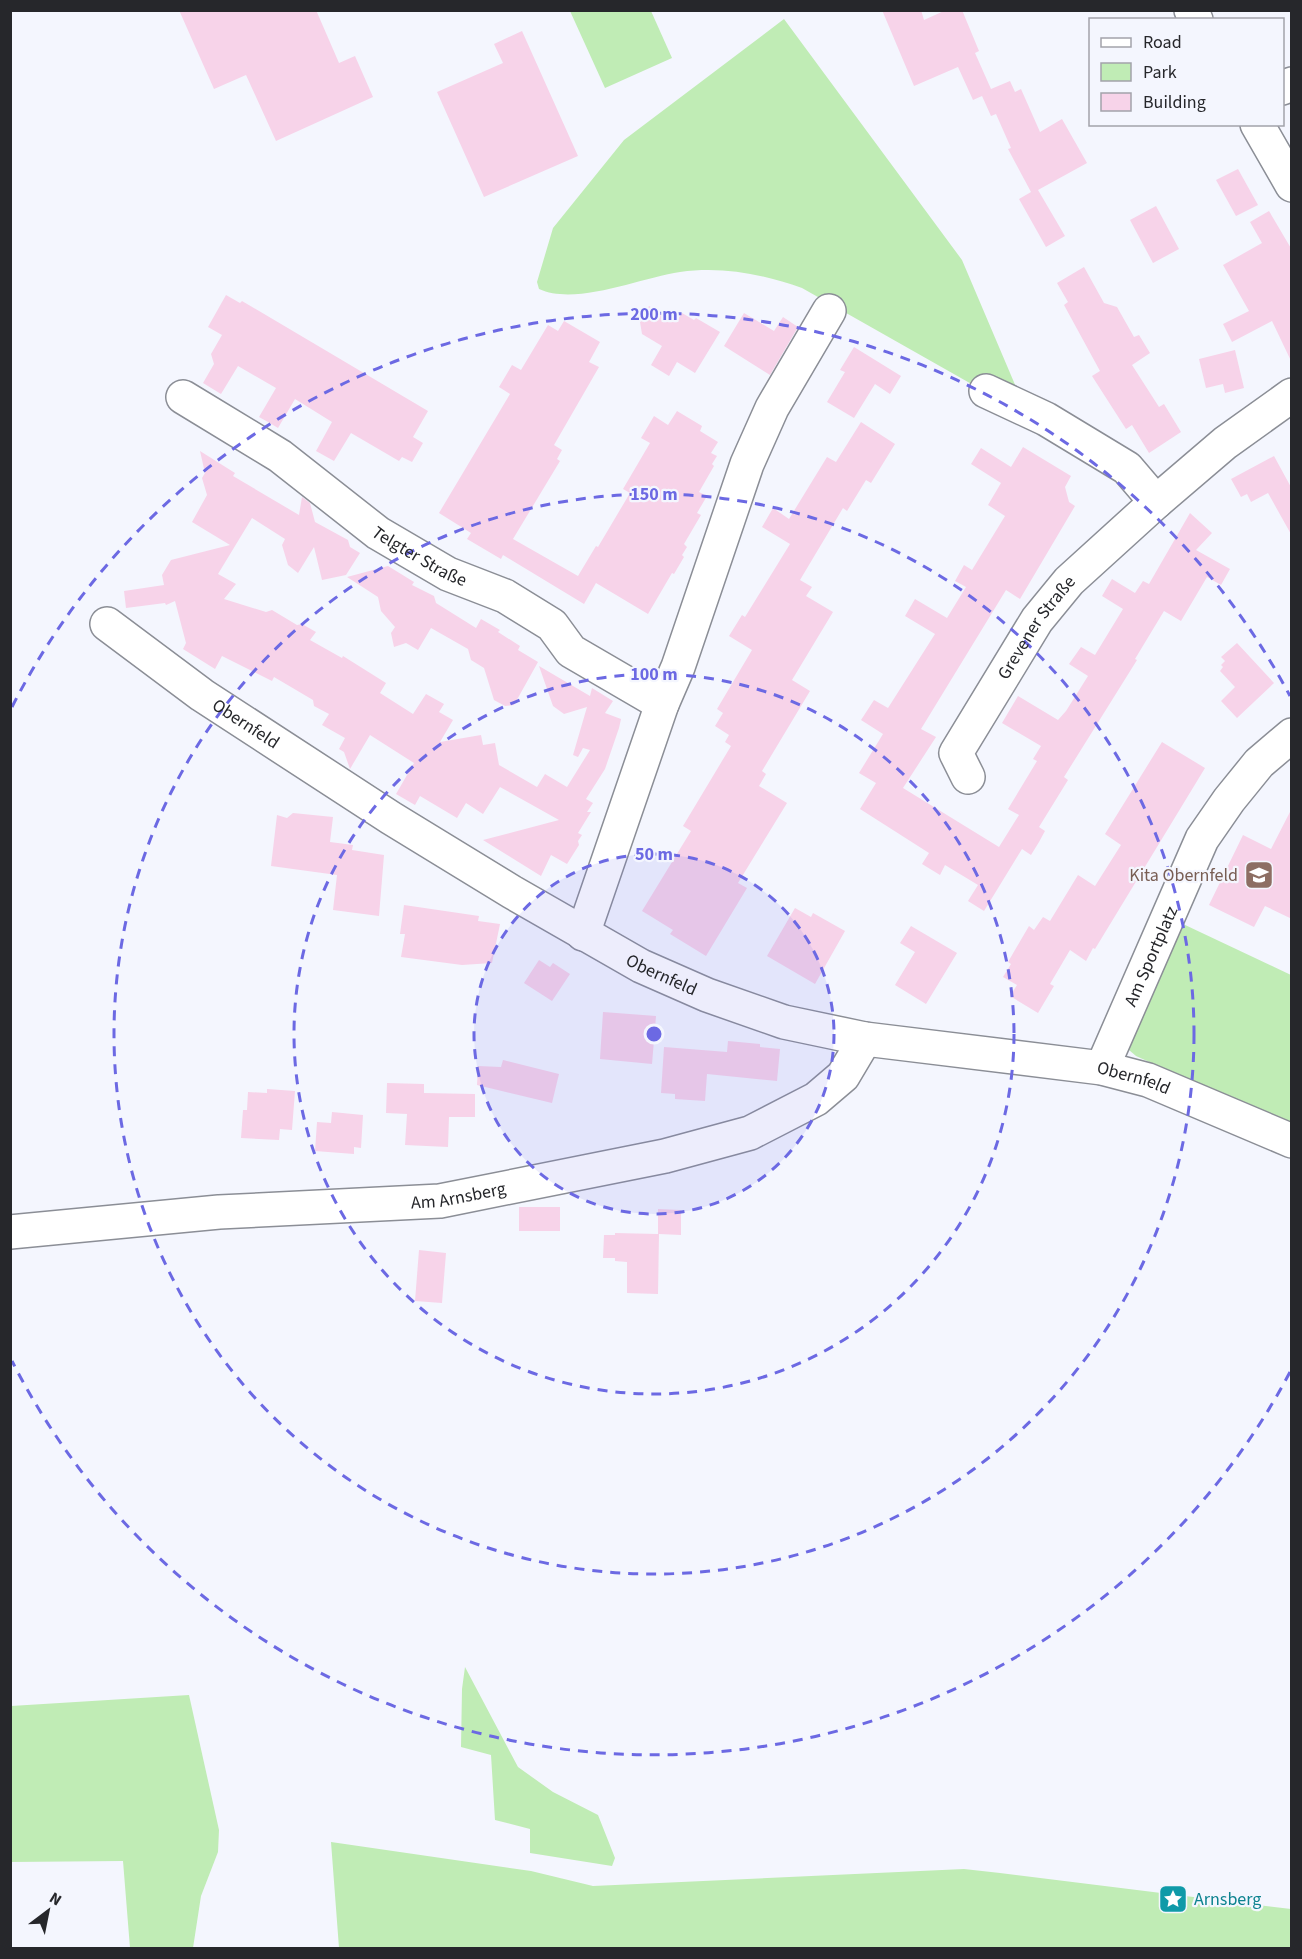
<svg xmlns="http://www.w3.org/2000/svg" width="1302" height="1959" font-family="'Source Sans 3',sans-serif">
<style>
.green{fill:#c0ecb5}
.building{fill:#f7d3e9}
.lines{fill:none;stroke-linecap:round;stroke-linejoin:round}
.minor-casing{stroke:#8b8e96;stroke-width:36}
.minor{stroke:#fff;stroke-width:33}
.ring{fill:none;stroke:#6c69e3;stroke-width:3;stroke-dasharray:10 8}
.labels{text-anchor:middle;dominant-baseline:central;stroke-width:4.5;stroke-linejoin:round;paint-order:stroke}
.street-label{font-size:18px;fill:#26272b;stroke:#f4f6fe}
.education-label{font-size:18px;fill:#785e54;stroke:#f4f6fe;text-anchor:end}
.culture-label{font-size:18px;fill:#0d838f;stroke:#f4f6fe;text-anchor:start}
.centre{fill:#6c69e3;stroke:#f4f6fe;stroke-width:3}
.ring-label{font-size:18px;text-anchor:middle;font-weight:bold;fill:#6c69e3;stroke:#f4f6fe;stroke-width:4.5;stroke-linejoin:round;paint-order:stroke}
</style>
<rect width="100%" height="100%" fill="#f4f6fe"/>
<g class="green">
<polygon points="570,11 651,11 672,58 605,88"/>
<path d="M 784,19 L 962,260 L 1016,387 L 982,374 L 975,386 L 802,288 C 762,274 722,266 680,272 C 640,278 576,306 539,289 L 537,282 L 553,228 L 624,140 Z"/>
<polygon points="1183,924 1291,975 1291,1126 1136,1056 1129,1050 1129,1042"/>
<polygon points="465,1667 518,1767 553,1792 598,1815 615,1858 612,1866 530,1853 530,1829 495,1820 491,1755 461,1747 462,1689"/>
<polygon points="189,1695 219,1830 218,1852 201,1896 193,1948 130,1948 123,1861 11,1862 11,1706"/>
<polygon points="331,1842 531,1871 593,1886 964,1869 1000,1873 1291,1909 1291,1948 339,1948"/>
</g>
<g class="building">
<polygon points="179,10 316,10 339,63 355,56 373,97 276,141 246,75 214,89"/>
<polygon points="882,10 921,10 924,20 946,10 962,10 979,51 975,53 991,89 1010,81 1015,92 1021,89 1040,132 1062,119 1087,163 1038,190 1065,236 1046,247 1019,199 1031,192 1008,149 1011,148 996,114 991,116 982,96 973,100 958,67 914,86"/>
<polygon points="522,31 578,156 484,197 437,92 503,63 494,44"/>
<polygon points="1238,169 1258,205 1236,216 1216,180"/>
<polygon points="1156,206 1179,249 1153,263 1130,220"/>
<polygon points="1269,211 1292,250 1292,363 1272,321 1232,342 1223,324 1249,311 1223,265 1262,243 1250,222"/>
<polygon points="1084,267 1104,303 1117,307 1134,337 1139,335 1150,353 1132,365 1159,407 1164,404 1181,432 1149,453 1132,425 1126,429 1092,376 1100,371 1064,305 1068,302 1057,283"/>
<polygon points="226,295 240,303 242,301 428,411 413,437 423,443 412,462 402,457 399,461 351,433 334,461 316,451 332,422 295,399 278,428 268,422 259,417 276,388 238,366 221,394 203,383 214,364 211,354 222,335 208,327"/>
<polygon points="649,306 676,322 682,313 694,320 696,318 720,332 695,373 677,362 669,376 651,365 662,346 642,334 640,322"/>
<polygon points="744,313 774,331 783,317 798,327 770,375 724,346"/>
<polygon points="564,321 600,342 589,362 599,367 554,445 562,450 557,459 560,461 513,539 578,576 596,546 598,547 630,493 623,489 650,443 641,438 654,416 668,425 677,411 702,426 700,431 718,442 711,453 717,456 712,464 714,466 699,492 707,496 697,513 701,515 684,544 687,547 682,555 684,557 674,574 672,573 648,614 596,583 584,604 503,555 501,559 467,539 471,533 439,513 510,394 499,387 512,365 521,370 548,325 558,331"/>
<polygon points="854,347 901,376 890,394 875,384 854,418 827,402 845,372 840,370"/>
<polygon points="1235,350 1244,388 1225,393 1223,384 1206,388 1199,359"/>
<polygon points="861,422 895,444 871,483 866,480 847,511 843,508 800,580 812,587 806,596 833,612 792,680 810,691 762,771 766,774 759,786 787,803 738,883 747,888 706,956 670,934 673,930 642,911 691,831 683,826 731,746 725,742 729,735 715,726 723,713 717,709 752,650 729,636 742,615 745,617 790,544 762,527 773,508 789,519 827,457 836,462"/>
<polygon points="1023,447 1071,476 1065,487 1069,502 1075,506 1020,599 1006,590 921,729 936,737 903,788 999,847 1019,815 1008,809 1037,761 1033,759 1041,746 1002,723 1018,696 1058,720 1066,711 1088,676 1069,664 1081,647 1095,655 1123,609 1102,596 1112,579 1135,593 1143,581 1149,584 1190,513 1212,533 1196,550 1230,569 1221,585 1207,577 1181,621 1164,611 1135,659 1137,660 1064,777 1068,780 1039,827 1045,831 1039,842 1031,855 1022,849 984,911 968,901 978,885 945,865 940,875 922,864 929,853 860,809 876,783 859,773 883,734 861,720 874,700 888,708 935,634 905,616 915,599 947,618 966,587 955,581 964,565 972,570 1005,516 988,505 1001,483 971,464 981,448 1011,467"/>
<polygon points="200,451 235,473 233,476 299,515 302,497 310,503 315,522 348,540 350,547 360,553 346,575 322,580 314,547 298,573 288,565 282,545 285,539 252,518 218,574 236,584 224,599 266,612 272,610 297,625 302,624 316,632 310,640 342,658 343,656 386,683 380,693 413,714 426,694 444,704 439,712 453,720 440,742 481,735 483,745 495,743 499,765 537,787 545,774 567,787 590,750 583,748 578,757 573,755 587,707 564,714 553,706 539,666 590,696 592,688 613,701 605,713 621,719 619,728 605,769 586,799 593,803 587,812 591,812 578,833 582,835 578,841 579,845 567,864 551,855 541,876 483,840 559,820 500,787 483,814 466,803 457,818 420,796 415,805 396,794 414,763 370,735 350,769 344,752 339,749 345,738 322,725 329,714 314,706 313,700 274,677 272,681 222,656 215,669 183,649 186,643 175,601 166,605 165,603 126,608 124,591 164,585 162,575 171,560 230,545 192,522 207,495 202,478 205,473"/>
<polygon points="1274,456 1292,489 1292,536 1268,493 1251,502 1247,494 1241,497 1231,479"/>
<polygon points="388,566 414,582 412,585 434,596 436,603 476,628 481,619 500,630 498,632 520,646 518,650 538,662 514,705 505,706 494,700 484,668 471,660 468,649 431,628 418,650 406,643 394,647 391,633 395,627 381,611 378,597 347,577"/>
<polygon points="1237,643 1274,683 1237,718 1221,701 1235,687 1220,671 1223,667 1221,665 1225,661 1221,657"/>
<polygon points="1162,742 1205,768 1095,949 1093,948 1086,961 1070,950 1050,984 1054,986 1038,1013 1010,996 1017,985 1003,977 1011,964 1008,962 1029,926 1034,930 1043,917 1050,921 1078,875 1095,886 1121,845 1105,834"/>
<polygon points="1292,808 1292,919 1265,906 1254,927 1209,905 1243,835 1271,849"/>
<polygon points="293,813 333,817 330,842 353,845 352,850 384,855 379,916 333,910 337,875 271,866 277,815 287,818"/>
<polygon points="404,905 479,916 478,921 500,924 492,963 462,965 401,957 405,934 400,934"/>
<polygon points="795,908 811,917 813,913 845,931 815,984 767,956"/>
<polygon points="911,926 957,953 926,1004 895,985 915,952 900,943"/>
<polygon points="539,960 550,967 553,963 570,974 552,1001 524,983"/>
<polygon points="603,1012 656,1016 652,1064 600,1059"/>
<polygon points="728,1041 760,1044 760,1047 780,1049 777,1081 707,1074 705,1101 675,1099 675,1094 661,1093 664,1047 727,1052"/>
<polygon points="503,1060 559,1074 552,1103 477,1085 478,1066 501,1067"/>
<polygon points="387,1083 424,1084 424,1093 475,1094 475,1117 449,1117 448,1147 405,1145 407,1114 386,1113"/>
<polygon points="267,1089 295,1091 292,1130 280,1129 279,1140 241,1138 243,1110 247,1110 248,1092 267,1093"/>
<polygon points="332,1112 363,1115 361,1148 354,1147 354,1154 315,1151 317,1122 331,1123"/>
<rect x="519" y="1207" width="41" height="24"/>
<polygon points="658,1209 681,1210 681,1235 659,1234 658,1294 627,1293 627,1262 615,1261 615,1258 603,1258 604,1235 615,1235 615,1233 658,1234"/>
<polygon points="419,1250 446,1253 442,1303 415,1301"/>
</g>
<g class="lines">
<g class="minor-casing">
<g id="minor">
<polyline points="1191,10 1196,20"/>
<polyline points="1282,88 1292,84"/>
<polyline points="1257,124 1292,185"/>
<polyline points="986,391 1046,419 1127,468 1156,502 1225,443 1292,395"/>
<path id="s1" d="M 183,397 L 280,456 L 378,533 L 448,574 L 505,596 L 552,625 L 571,651 L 662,704"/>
<path id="s2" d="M 107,624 L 202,695 L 391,818 L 512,892 L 641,966 L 707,995 L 784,1022 L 865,1039 L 1102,1068 L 1148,1080 L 1292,1141"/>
<path id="s3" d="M 968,777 L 956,753 L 1037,620 L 1069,581 L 1156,502"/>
<polyline points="583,934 662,704 678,667 747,464 772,408 829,311"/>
<path id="s4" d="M 1102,1068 L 1202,839 L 1229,800 L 1259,763 L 1292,735"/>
<path id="s5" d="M 10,1232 L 219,1212 L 440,1201 L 665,1156 L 750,1133 L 816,1099 L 843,1076 L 865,1039"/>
</g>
</g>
<use href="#minor" class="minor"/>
</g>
<circle cx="654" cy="1034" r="180" fill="#6c69e3" fill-opacity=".12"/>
<g class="ring">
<circle cx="654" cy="1034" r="180"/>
<circle cx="654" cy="1034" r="360"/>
<circle cx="654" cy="1034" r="540"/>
<path d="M1290 1372A720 720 0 0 1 12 1361M12 707A720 720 0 0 1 1290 696"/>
</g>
<defs>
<g id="school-square" transform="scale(1.5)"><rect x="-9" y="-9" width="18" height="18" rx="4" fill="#8d6e63" stroke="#f4f6fe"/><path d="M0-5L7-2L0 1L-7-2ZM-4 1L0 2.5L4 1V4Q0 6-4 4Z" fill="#fff"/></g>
<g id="sight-square" transform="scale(1.5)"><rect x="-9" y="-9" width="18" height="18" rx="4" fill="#0f9aa8" stroke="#f4f6fe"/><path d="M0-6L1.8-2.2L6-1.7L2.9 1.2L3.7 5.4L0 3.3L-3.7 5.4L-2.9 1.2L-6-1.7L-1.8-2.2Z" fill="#fff"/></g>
</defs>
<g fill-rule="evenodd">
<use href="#school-square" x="1259" y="875"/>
<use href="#sight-square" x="1173" y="1899"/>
</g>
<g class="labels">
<g class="street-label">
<text stroke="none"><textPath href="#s1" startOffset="286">Telgter Straße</textPath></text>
<text stroke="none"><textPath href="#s3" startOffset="176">Grevener Straße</textPath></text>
<text stroke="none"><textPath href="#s2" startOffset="171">Obernfeld</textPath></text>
<text stroke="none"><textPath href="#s4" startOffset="122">Am Sportplatz</textPath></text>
<text stroke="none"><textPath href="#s2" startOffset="657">Obernfeld</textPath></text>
<text stroke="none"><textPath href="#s2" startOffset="1143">Obernfeld</textPath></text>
<text stroke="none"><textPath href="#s5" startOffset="450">Am Arnsberg</textPath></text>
</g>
<g class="education-label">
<text x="1238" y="875">Kita Obernfeld</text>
</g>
<g class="culture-label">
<text x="1194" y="1899">Arnsberg</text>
</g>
</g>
<circle cx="654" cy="1034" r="9" class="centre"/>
<g class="ring-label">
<text x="654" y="320">200 m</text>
<text x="654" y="500">150 m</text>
<text x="654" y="680">100 m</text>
<text x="654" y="860">50 m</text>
</g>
<rect width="1302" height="1959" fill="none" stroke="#26272b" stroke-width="24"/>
<rect x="1089" y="18" width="195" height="108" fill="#f4f6fe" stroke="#a2a3aa" stroke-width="1.5"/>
<rect x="1101" y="38" width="30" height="9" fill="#ffffff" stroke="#a2a3aa" stroke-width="1.5"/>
<text x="1143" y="48" font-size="18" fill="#26272b">Road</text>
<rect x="1101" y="63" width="30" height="18" fill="#c0ecb5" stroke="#a2a3aa" stroke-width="1.5"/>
<text x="1143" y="78" font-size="18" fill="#26272b">Park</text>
<rect x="1101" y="93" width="30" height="18" fill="#f7d3e9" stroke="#a2a3aa" stroke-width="1.5"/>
<text x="1143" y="108" font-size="18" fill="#26272b">Building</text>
<g transform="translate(48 1911) rotate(32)" stroke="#f4f6fe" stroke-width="4.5" paint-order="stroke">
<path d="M0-4.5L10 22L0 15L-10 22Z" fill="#26272b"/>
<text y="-9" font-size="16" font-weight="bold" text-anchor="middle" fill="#26272b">N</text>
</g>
</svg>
